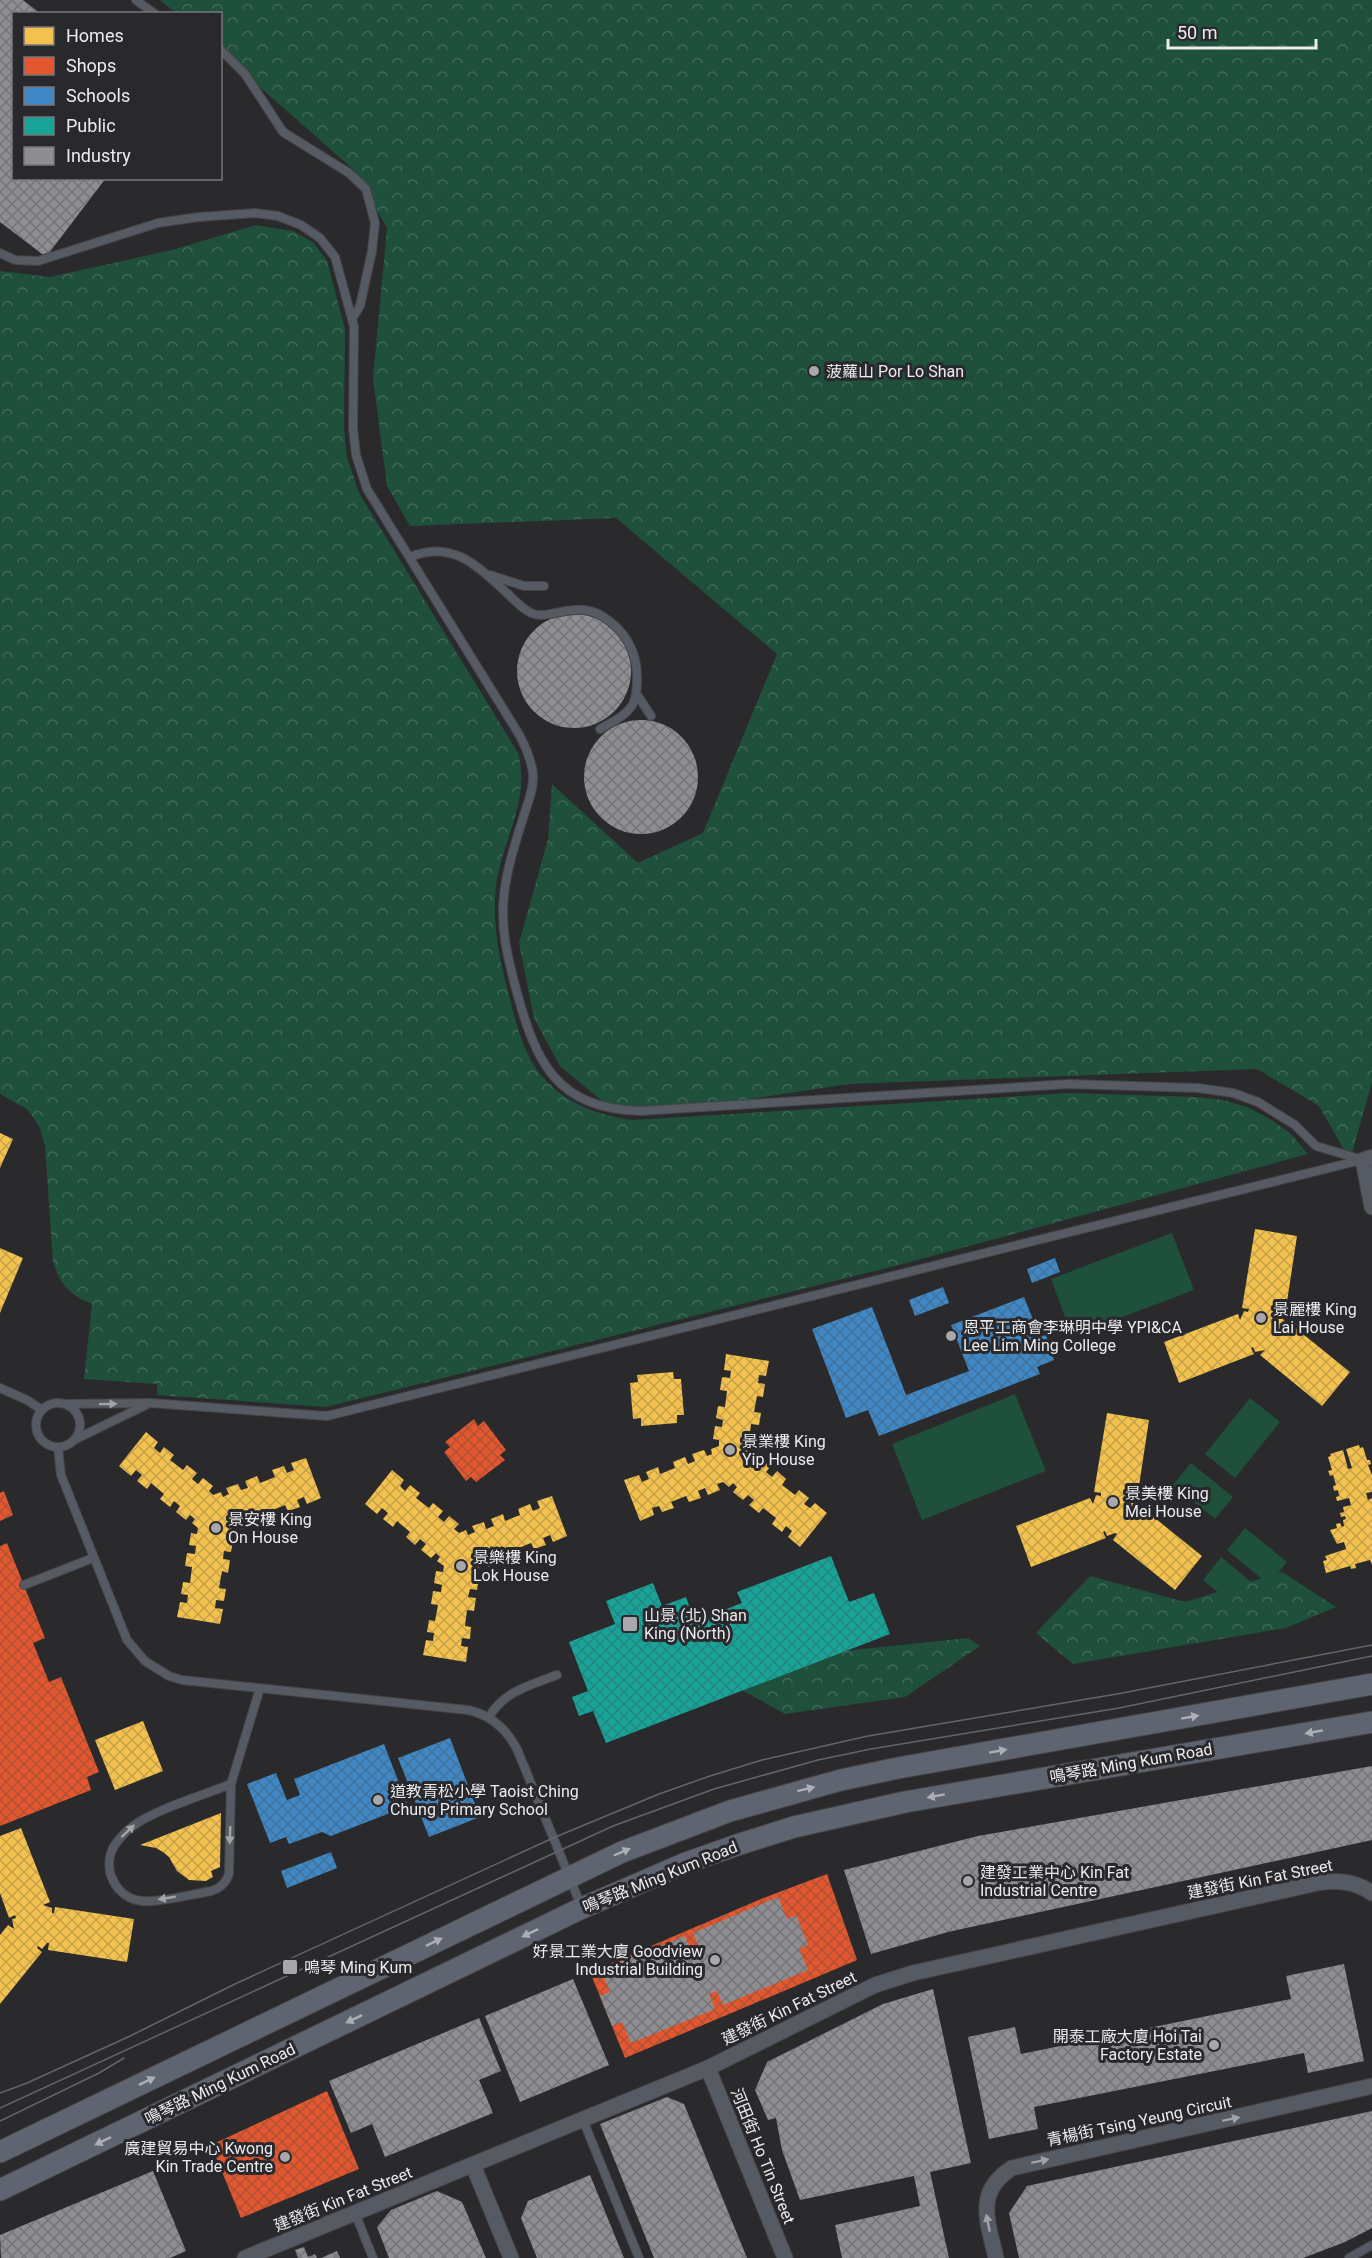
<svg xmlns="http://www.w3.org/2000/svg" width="1372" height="2258" font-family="Roboto,'Noto Sans TC',sans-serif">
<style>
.green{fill:#1f503b}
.forest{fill:url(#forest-crowns)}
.homes{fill:url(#homes-cross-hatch)}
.shops{fill:url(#shops-cross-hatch)}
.schools{fill:url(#schools-cross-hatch)}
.public{fill:url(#public-cross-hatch)}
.industry{fill:url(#industry-cross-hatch)}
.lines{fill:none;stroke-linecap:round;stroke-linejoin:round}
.service-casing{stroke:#454547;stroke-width:10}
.minor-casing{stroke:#454547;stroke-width:17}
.secondary-casing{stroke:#454547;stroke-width:23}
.service{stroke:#555a63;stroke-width:8}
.minor{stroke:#555a63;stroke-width:15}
.secondary{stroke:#5f6570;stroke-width:21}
.tram{stroke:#62666c;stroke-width:1.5}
.oneway{fill:#a0a3a8}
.oneway2{fill:#adafb5}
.poi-dot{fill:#a8a8aa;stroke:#29292d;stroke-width:2}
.labels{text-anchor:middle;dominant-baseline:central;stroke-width:6;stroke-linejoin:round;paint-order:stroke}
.poi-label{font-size:16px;fill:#ececee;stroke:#29292d;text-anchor:start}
.street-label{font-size:16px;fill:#ececee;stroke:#29292d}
</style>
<defs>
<pattern id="forest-crowns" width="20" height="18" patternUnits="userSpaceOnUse" patternTransform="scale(1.5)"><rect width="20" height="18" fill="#1f503b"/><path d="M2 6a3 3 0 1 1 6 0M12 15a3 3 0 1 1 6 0" fill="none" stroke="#406958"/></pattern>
<pattern id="homes-cross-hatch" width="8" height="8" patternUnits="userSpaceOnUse" patternTransform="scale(1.5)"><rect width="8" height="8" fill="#f2c14e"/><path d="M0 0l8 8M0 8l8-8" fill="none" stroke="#c7a24c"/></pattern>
<pattern id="shops-cross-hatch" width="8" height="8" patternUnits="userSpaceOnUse" patternTransform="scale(1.5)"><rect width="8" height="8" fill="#e4572e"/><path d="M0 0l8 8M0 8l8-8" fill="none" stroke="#ad5137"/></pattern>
<pattern id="schools-cross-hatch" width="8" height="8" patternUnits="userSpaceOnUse" patternTransform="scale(1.5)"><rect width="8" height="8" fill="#3f88c5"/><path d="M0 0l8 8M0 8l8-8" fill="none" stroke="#427199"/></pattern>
<pattern id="public-cross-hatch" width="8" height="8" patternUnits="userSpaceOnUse" patternTransform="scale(1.5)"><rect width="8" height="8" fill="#17a398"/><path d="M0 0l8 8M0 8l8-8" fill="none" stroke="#258780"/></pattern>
<pattern id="industry-cross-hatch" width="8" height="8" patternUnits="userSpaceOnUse" patternTransform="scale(1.5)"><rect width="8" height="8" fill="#8d8d92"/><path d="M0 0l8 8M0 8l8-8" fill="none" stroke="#747478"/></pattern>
</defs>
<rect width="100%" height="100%" fill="#2a2a2c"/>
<g class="green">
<polygon points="1172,1233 1194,1290 1072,1336 1051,1279"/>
<polygon points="1015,1394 1046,1471 922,1520 892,1444"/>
<polygon points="1250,1398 1280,1422 1235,1478 1205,1454"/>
<polygon points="1191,1463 1233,1497 1215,1519 1173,1485"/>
<polygon points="1245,1528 1287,1562 1269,1585 1227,1550"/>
<polygon points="1221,1557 1263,1592 1245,1614 1203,1580"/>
</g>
<g class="forest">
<polygon points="160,0 1372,0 1372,1082 1350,1160 1319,1106 1257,1069 848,1084 660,1113 603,1102 560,1066 534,1018 519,943 548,839 552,784 638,863 703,833 777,654 616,518 410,526 387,486 373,378 387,228 354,170 221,53 220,14 176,13"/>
<path d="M 256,225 L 293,231 L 314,243 L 327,261 L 345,329 L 344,429 L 347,457 L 359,493 L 518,753 C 531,799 502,841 496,886 C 492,924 499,959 509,995 C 513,1011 517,1028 523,1043 C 541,1092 584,1114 633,1120 L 1069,1093 L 1197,1097 L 1223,1100 L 1247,1107 L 1270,1119 L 1291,1134 L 1308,1154 L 899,1265 L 326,1407 L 157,1395 L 157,1384 L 84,1379 L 92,1304 C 70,1295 61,1286 53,1262 L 45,1146 L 39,1126 L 27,1109 L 0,1094 L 0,271 L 50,277 L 172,250 Z"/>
<polygon points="1282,1572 1336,1607 1286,1628 1073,1664 1036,1633 1090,1576 1185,1602"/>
<polygon points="968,1638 980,1646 905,1697 785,1714 742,1690 844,1651"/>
</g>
<g class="homes">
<polygon points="0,1133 13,1139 0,1168"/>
<polygon points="1255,1229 1297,1236 1285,1315 1278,1314 1285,1321 1282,1326 1283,1327 1288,1322 1350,1372 1322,1406 1260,1355 1265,1350 1255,1352 1253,1347 1251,1348 1254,1354 1179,1383 1164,1342 1238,1314 1240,1320 1244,1311 1248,1312 1249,1309 1242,1308"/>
<polygon points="0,1248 23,1258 0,1313"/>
<polygon points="726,1354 769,1361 766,1376 759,1375 758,1383 765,1384 763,1397 757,1396 754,1412 761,1413 759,1425 751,1424 750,1432 758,1433 756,1446 749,1445 748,1451 753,1452 752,1460 756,1464 761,1458 770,1467 766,1472 772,1477 777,1471 786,1479 782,1485 795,1495 799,1490 809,1498 804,1504 810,1508 815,1503 827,1513 800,1547 788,1537 792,1531 786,1526 782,1532 772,1524 776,1518 763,1508 759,1513 749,1505 754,1500 748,1495 743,1500 733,1492 737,1487 733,1483 729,1487 723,1482 717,1484 720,1490 708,1495 705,1488 698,1491 701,1498 689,1502 686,1496 671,1502 674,1508 662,1512 659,1506 652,1508 654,1515 640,1521 624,1480 639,1475 642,1482 649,1479 646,1472 658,1467 660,1474 675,1468 673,1462 685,1457 688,1464 695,1461 692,1454 704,1450 707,1456 712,1454 711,1449 719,1446 719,1440 713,1439 715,1426 722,1427 723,1420 716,1418 718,1406 725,1407 727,1391 720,1390 722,1377 730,1378 731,1371 724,1370"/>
<polygon points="673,1372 674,1379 681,1379 684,1415 677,1415 677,1423 641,1426 641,1418 633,1419 630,1383 638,1382 637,1375"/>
<polygon points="1107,1413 1149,1420 1137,1499 1131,1498 1130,1500 1137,1506 1134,1509 1136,1511 1140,1506 1202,1556 1175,1590 1113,1540 1117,1534 1115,1533 1107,1536 1105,1531 1103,1532 1106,1538 1031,1567 1016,1526 1090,1498 1093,1504 1096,1495 1101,1496 1101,1493 1094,1492"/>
<polygon points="146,1432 158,1442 154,1448 160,1453 164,1447 174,1455 170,1460 183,1470 187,1465 197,1473 192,1479 198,1484 203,1478 213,1486 209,1491 213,1495 221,1492 223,1497 229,1494 226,1488 238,1484 241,1490 248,1488 245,1481 257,1476 260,1483 275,1477 272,1470 284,1466 287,1473 294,1470 291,1463 306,1458 321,1498 307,1504 304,1497 297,1500 300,1507 288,1511 285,1505 270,1511 273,1517 261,1521 258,1515 251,1517 254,1524 242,1529 240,1522 234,1525 233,1533 228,1532 227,1539 233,1540 231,1552 224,1551 223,1559 230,1560 228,1573 222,1571 219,1588 226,1589 224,1601 216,1600 215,1608 223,1609 220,1624 177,1617 180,1602 187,1603 188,1595 181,1594 183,1582 190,1583 192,1567 185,1566 187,1553 195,1554 196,1546 189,1545 191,1533 197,1534 198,1528 192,1523 195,1519 190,1515 186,1520 176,1512 180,1506 174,1501 170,1507 160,1499 164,1494 151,1483 147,1489 137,1481 142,1475 136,1470 131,1476 119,1466"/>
<polygon points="1359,1445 1360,1448 1363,1447 1367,1460 1370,1460 1371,1464 1368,1465 1372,1475 1372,1492 1366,1493 1368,1500 1372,1498 1372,1565 1370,1560 1355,1564 1356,1568 1351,1569 1350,1566 1326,1573 1323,1561 1327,1560 1325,1556 1346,1549 1344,1542 1337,1544 1330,1530 1337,1528 1336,1524 1340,1523 1342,1527 1344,1526 1343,1520 1346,1519 1345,1516 1341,1517 1340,1513 1344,1512 1343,1507 1351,1505 1349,1498 1337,1501 1336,1497 1339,1496 1338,1490 1334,1491 1333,1486 1336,1485 1333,1475 1330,1476 1328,1471 1332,1470 1328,1457 1331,1456 1330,1454 1343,1450 1348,1469 1352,1468 1346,1449"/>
<polygon points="392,1470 404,1480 400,1486 405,1491 410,1485 420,1493 416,1498 429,1508 433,1503 443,1511 438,1517 444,1522 449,1516 459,1524 454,1529 459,1533 466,1530 468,1535 475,1532 472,1526 484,1522 486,1529 494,1526 491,1519 503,1514 505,1521 520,1515 518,1509 530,1504 533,1511 540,1508 537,1501 552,1496 567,1536 553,1542 550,1535 543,1538 546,1545 534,1549 531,1543 516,1549 519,1555 507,1560 504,1553 497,1555 500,1562 488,1567 485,1561 480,1563 478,1571 473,1570 472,1577 479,1578 477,1590 470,1589 468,1597 476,1598 474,1611 467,1610 465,1626 471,1627 470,1639 462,1638 461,1646 468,1647 466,1662 423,1655 426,1640 433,1641 434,1633 427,1632 429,1620 435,1621 438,1605 431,1604 433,1591 441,1592 442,1585 434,1583 436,1571 443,1572 444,1566 437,1561 440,1557 436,1553 431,1558 421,1550 426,1544 420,1539 415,1545 406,1537 410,1532 397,1521 393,1527 383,1519 388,1513 382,1508 377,1514 365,1504"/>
<polygon points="143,1721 163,1771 115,1790 95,1740"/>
<polygon points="221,1813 220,1867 211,1871 213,1877 206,1881 189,1880 177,1871 169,1857 163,1852 156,1848 140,1845"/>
<polygon points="21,1828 50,1902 43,1905 52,1908 52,1913 54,1913 55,1907 134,1919 127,1962 48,1950 49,1943 47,1943 42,1949 38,1946 37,1948 42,1952 0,2004 0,1935 8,1925 14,1929 12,1919 16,1918 15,1915 9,1918 0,1893 0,1836"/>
</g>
<g class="shops">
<polygon points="474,1419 478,1426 484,1421 506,1450 500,1455 505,1460 476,1482 471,1477 466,1481 444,1452 450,1447 445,1442"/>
<polygon points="4,1491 13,1515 0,1521 0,1493"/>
<polygon points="7,1543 45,1638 33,1643 49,1682 61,1677 99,1772 87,1777 91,1790 0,1826 0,1546"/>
<polygon points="827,1874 857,1960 625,2058 590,1972 761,1899"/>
<polygon points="327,2091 359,2169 241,2218 211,2145"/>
</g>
<g class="schools">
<polygon points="1055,1258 1060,1272 1032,1283 1027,1269"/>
<polygon points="943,1287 949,1303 915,1316 909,1300"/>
<polygon points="1024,1297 1040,1337 1046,1335 1054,1360 1037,1367 1040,1374 879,1436 868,1410 846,1418 812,1329 872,1307 906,1395 969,1371 951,1325"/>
<polygon points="450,1738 480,1817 429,1837 398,1758"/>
<polygon points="384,1744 408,1806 331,1836 322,1832 289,1844 286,1837 270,1843 247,1784 276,1773 287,1800 300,1795 294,1779"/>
<polygon points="331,1852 337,1868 287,1888 281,1871"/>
</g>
<polygon class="public" points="831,1556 849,1602 874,1593 890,1634 606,1743 593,1711 579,1716 572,1697 588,1691 569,1642 615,1624 606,1601 653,1583 662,1606 686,1597 695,1621 742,1603 737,1592"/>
<g class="industry">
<polygon points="0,0 23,0 41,14 14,14 14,178 106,178 46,257 0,222"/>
<circle cx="574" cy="671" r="57"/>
<circle cx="641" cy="777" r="57"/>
<polygon points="1372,1766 1372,1840 948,1932 871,1954 844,1870 978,1836"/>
<polygon points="778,1897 787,1919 796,1915 808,1945 799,1949 808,1970 723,2005 717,1991 709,1994 715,2009 631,2043 622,2022 612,2026 600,1996 610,1992 601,1970 685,1936 691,1951 699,1947 693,1933"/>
<polygon points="1344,1964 1364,2061 1308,2073 1304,2053 1034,2107 1038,2129 989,2139 968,2037 1015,2027 1021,2054 1291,1999 1286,1976"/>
<polygon points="573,1979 609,2065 520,2102 485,2016"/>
<polygon points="933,1989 971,2163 930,2172 949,2258 842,2258 835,2225 920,2206 914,2176 800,2200 782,2150 776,2118 768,2120 755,2090 767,2062 883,2004"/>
<polygon points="479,2018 501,2071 479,2080 493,2113 385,2157 372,2124 351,2133 329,2081"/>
<polygon points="667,2097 684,2104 747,2258 654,2258 600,2124"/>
<polygon points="1372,2111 1372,2228 1345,2242 1303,2258 1019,2258 1009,2213 1027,2186"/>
<polygon points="153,2171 186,2251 170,2258 1,2258 0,2235"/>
<polygon points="590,2175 624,2258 537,2258 521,2218 528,2201"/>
<polygon points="437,2191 462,2202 486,2258 389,2258 377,2227 391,2210"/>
<polygon points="304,2247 308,2257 315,2254 317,2258 298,2258 295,2250"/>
<polygon points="337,2251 340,2258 321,2258"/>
</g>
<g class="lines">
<g class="service-casing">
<g id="service">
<polyline points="136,0 155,14"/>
<polyline points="220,49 245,74 283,132 349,173 366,189 375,223 372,251 360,306 352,319"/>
<path d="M 0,253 L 15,260 L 38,261 L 158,223 L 199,217 L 255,213 L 278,216 L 301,225 L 320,238 L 335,257 L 352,319 L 354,327 L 353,428 L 356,455 L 367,489 L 520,736 C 526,748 532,761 533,775 C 534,788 528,802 524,815 C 516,841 507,867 504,895 C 500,927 508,959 516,989 C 536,1063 556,1108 640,1111 L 1069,1084 L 1198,1088 L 1233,1093 L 1258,1102 L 1295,1125 L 1316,1146 L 1363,1160"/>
<path d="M 410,557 C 454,539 478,567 509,595 C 515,601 523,609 531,613 C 548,621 576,600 602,616 C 626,631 638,653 637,681 C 637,689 636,697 633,704 C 626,716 612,722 600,729"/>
<polyline points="490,575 524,586 544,586"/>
<polyline points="636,693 651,716"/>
<polyline points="0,1388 27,1400 42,1410"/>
<circle cx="58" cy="1425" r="22"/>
<polyline points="67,1404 150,1403 327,1416 1361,1160"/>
<polyline points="76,1439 146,1405"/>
<path d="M 58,1448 L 61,1475 L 127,1640 L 145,1661 L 169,1676 L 182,1680 L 468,1710 C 491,1715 506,1728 517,1749 L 582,1908"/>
<polyline points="24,1585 93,1558"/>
<path d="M 489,1717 C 504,1691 531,1685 557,1675"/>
<path d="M 231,1784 C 204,1795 154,1810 133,1826 C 126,1831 119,1839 114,1846 C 101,1869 116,1899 143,1901 C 158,1903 194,1894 211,1891 C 221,1888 226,1883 229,1874 L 231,1784 L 260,1688"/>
<polyline points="583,2120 639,2258"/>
<polyline points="355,2213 373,2258"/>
<polyline points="1349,2258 1372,2245"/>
</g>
</g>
<g class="minor-casing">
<g id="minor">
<polyline points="1372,1157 1363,1160 1372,1207"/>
<polyline points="708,2068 785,2258"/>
<polyline points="473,2165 511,2258"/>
<path d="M 245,2258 L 708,2068 L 875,1985 L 913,1973 L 1317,1883 C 1337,1880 1355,1881 1372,1893"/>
<path d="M 996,2258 C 988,2222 974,2192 1012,2168 L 1372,2086"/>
</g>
</g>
<g class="secondary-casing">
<g id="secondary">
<polyline points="0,2152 622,1852 730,1811 841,1780 898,1768 1372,1684"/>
<polyline points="0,2190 582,1908 686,1863 740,1844 794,1827 905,1802 1372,1722"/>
</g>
</g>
<use href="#service" class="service"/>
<use href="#minor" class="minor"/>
<use href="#secondary" class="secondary"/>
<g class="tram">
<polyline points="0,2093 27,2083 128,2037 235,1984 553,1838 659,1794 710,1776 762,1760 868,1736 1117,1694 1372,1645"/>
<polyline points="0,2108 613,1826 714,1789 818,1760 871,1749 1119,1708 1372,1656"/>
<polyline points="0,2121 99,2073 124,2058"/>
</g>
</g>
<defs><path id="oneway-solid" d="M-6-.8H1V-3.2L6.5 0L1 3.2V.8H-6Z" transform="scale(1.5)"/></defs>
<g class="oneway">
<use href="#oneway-solid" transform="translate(108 1404) rotate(-1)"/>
<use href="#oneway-solid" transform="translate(128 1831) rotate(-43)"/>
<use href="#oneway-solid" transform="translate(230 1835) rotate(92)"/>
<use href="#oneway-solid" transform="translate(167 1898) rotate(171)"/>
<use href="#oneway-solid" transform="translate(1231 2119) rotate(-12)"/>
<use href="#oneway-solid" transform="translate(1040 2161) rotate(-12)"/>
<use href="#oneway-solid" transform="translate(988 2223) rotate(-101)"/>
</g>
<g class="oneway2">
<use href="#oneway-solid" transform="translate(1190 1717) rotate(-10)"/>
<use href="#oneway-solid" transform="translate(1314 1732) rotate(170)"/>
<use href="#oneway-solid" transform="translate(998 1751) rotate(-10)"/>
<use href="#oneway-solid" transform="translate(806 1789) rotate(-14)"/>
<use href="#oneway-solid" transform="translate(936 1796) rotate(170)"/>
<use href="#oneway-solid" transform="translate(622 1852) rotate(-23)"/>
<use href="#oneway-solid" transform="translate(530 1933) rotate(154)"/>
<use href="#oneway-solid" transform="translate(434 1942) rotate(-26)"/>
<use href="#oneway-solid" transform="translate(354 2019) rotate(154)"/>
<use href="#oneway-solid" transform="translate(147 2081) rotate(-26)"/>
<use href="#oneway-solid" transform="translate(103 2141) rotate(154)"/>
</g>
<g class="poi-dot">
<circle cx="814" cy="371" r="6"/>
<circle cx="1261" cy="1318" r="6"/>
<circle cx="951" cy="1336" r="6"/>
<circle cx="730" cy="1450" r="6"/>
<circle cx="1113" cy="1502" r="6"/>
<circle cx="216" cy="1528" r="6"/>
<circle cx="461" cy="1566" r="6"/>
<rect x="622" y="1616" width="16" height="16" rx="3"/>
<circle cx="378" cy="1800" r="6"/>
<circle cx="968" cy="1881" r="6"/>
<circle cx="715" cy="1960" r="6"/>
<rect x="282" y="1959" width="16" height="16" rx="3"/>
<circle cx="1214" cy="2045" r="6"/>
<circle cx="285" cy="2157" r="6"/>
</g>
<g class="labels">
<g class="poi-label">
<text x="826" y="371">菠蘿山 Por Lo Shan</text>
<text x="1273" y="1309">景麗樓 King<tspan x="1273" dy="18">Lai House</tspan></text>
<text x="963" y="1327">恩平工商會李琳明中學 YPI&amp;CA<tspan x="963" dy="18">Lee Lim Ming College</tspan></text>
<text x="742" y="1441">景業樓 King<tspan x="742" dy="18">Yip House</tspan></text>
<text x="1125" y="1493">景美樓 King<tspan x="1125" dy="18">Mei House</tspan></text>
<text x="228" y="1519">景安樓 King<tspan x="228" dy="18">On House</tspan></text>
<text x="473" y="1557">景樂樓 King<tspan x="473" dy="18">Lok House</tspan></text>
<text x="644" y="1615">山景 (北) Shan<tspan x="644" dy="18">King (North)</tspan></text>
<text x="390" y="1791">道教青松小學 Taoist Ching<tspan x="390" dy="18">Chung Primary School</tspan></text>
<text x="980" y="1872">建發工業中心 Kin Fat<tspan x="980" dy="18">Industrial Centre</tspan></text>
<text x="703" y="1951" text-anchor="end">好景工業大廈 Goodview<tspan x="703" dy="18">Industrial Building</tspan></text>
<text x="304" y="1967">鳴琴 Ming Kum</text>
<text x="1202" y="2036" text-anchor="end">開泰工廠大廈 Hoi Tai<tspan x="1202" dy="18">Factory Estate</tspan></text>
<text x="273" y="2148" text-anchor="end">廣建貿易中心 Kwong<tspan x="273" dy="18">Kin Trade Centre</tspan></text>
</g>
<g class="street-label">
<text transform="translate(1131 1763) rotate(-10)">鳴琴路 Ming Kum Road</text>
<text transform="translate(660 1877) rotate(-22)">鳴琴路 Ming Kum Road</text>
<text transform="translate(1260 1879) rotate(-11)">建發街 Kin Fat Street</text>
<text transform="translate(789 2008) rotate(-26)">建發街 Kin Fat Street</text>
<text transform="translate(220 2084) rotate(-26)">鳴琴路 Ming Kum Road</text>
<text transform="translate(1139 2121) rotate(-12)">青楊街 Tsing Yeung Circuit</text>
<text transform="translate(763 2156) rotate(68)">河田街 Ho Tin Street</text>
<text transform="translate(343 2199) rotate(-22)">建發街 Kin Fat Street</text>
</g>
</g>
<rect x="12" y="12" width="210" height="168" fill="#29292d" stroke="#77777a" stroke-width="1.5"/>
<rect x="24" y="27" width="30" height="18" fill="#f2c14e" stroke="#77777a" stroke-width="1.5"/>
<text x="66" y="42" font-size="18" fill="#ececee">Homes</text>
<rect x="24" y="57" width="30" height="18" fill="#e4572e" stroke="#77777a" stroke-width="1.5"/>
<text x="66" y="72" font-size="18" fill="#ececee">Shops</text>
<rect x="24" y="87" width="30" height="18" fill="#3f88c5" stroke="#77777a" stroke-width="1.5"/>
<text x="66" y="102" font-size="18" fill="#ececee">Schools</text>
<rect x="24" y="117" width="30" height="18" fill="#17a398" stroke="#77777a" stroke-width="1.5"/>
<text x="66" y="132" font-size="18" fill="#ececee">Public</text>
<rect x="24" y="147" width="30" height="18" fill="#8d8d92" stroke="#77777a" stroke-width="1.5"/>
<text x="66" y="162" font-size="18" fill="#ececee">Industry</text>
<path d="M1168 39v9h148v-9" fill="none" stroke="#ececee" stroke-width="3"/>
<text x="1177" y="39" font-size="18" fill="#ececee" stroke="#29292d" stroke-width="4.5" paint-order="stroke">50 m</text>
</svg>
